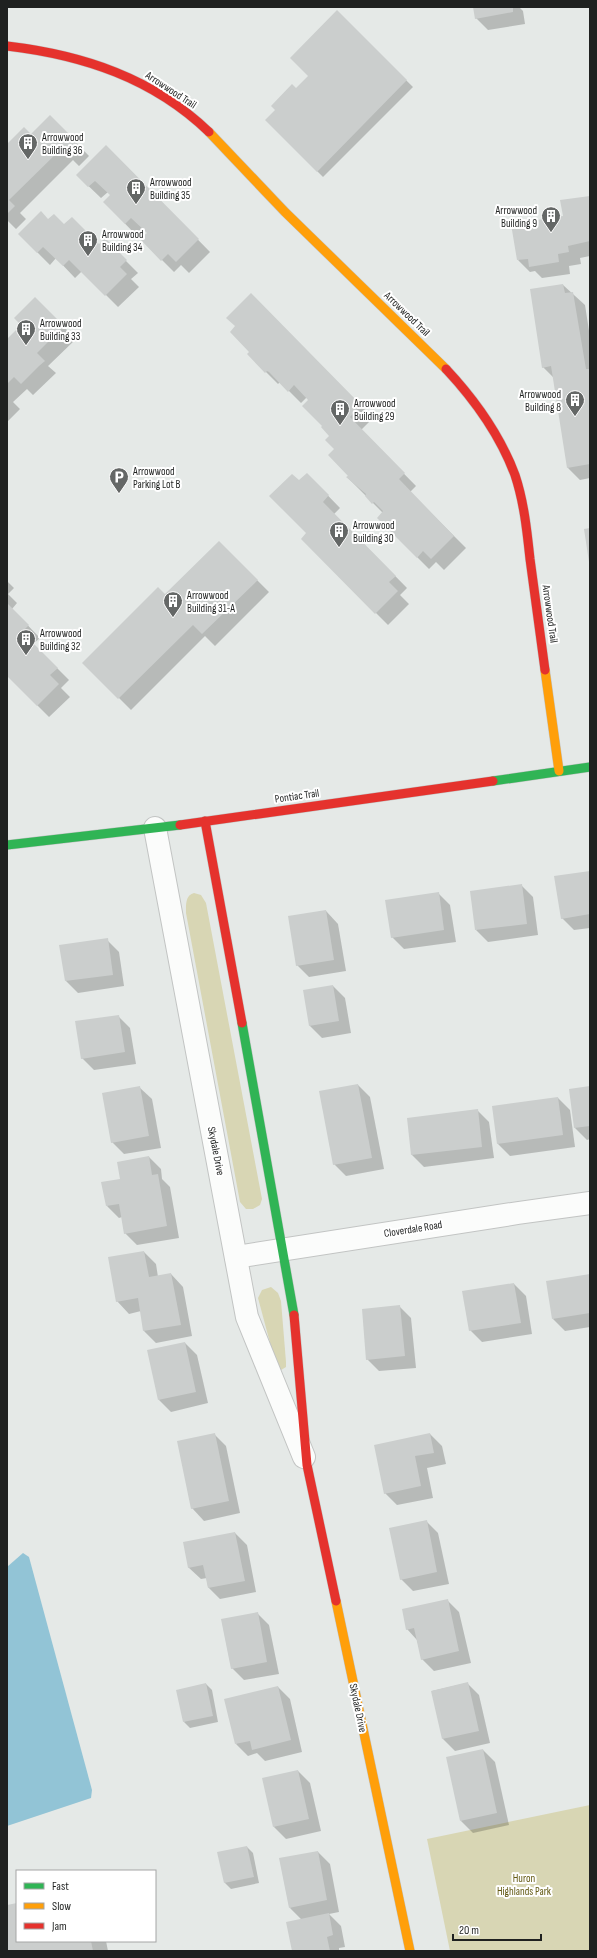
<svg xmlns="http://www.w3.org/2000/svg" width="597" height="1958" font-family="'Sofia Sans Condensed',sans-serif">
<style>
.green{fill:#d8d6b4}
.water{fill:#92c4d6}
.shadow{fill:#0003}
.building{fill:#cbcecd}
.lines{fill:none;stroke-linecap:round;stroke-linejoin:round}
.street-casing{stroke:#c2c4c3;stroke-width:24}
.fast-casing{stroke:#c2c4c3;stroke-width:10}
.slow-casing{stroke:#c2c4c3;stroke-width:10}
.jam-casing{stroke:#c2c4c3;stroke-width:10}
.street{stroke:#fbfcfb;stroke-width:22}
.fast{stroke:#30b455;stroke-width:9}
.slow{stroke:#ff9f0a;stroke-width:9}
.jam{stroke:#e5322d;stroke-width:9}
.labels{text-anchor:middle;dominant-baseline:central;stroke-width:4;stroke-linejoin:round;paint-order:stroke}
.street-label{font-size:11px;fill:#1f2120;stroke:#fff}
.poi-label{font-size:11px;fill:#1f2120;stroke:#fff;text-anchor:start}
.park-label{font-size:11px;fill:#625812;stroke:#fff}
</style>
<rect width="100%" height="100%" fill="#e5e9e7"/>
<g class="green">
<path d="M 194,893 L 201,895 L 206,903 L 262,1199 L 260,1205 L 253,1209 L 246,1209 L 240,1202 L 186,913 C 186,906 185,895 194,893 Z"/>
<polygon points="271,1287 278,1293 281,1301 286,1362 286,1367 281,1370 276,1365 258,1298 262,1290"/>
<polygon points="590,1805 590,1951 450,1951 427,1839"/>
</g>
<polygon class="water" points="23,1553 29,1557 92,1790 91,1798 7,1826 7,1567"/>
<g class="shadow">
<polygon points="474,7 519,7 523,11 525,24 488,30 476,18"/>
<polygon points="337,12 413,87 323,177 266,120 310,76"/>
<polygon points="50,116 89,156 79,166 73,160 20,213 26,219 16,229 7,220 7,145 31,135"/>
<polygon points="106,146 210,252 189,273 181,265 174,272 141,239 148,233 144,229 137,236 104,202 111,195 108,192 101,198 77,175"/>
<polygon points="590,197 590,256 580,258 581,264 569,266 570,274 542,278 535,271 530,272 518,260 564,217"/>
<polygon points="48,220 65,226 99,246 105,240 138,273 131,279 139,287 118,307 82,271 75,278 56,258 50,265 19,234"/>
<polygon points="563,285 585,305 590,337 590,478 580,480 568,468 554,378 543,367"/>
<polygon points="251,295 373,418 361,430 416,486 410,492 466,548 444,570 436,562 429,569 412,552 383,513 347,477 349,476 331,436 310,400 307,397 301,403 280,382 278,384 248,354 250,352 237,326"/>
<polygon points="35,298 76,339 48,366 56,373 33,395 27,389 13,402 20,409 7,422 7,341 23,325"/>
<polygon points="307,474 340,508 334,514 407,588 400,595 409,604 388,625 302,539 308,533 299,482"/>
<polygon points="219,542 269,592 215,646 205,636 131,710 84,663 165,596"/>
<polygon points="7,581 14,588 8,594 17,603 12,609 40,638 33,644 69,680 61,688 70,697 49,717 7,675"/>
<polygon points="590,872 590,928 574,930 562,918"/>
<polygon points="521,885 533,897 538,935 488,942 476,930"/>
<polygon points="438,893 450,905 456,942 404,949 392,937"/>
<polygon points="326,911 338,924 346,971 309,977 297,965"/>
<polygon points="107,940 119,952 124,986 78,993 66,981 61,946"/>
<polygon points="333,986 345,998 351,1033 322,1038 310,1026 304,991"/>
<polygon points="118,1016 130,1028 136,1064 94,1070 82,1058"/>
<polygon points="358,1085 370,1097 384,1169 346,1176 334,1164"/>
<polygon points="139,1087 152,1099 161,1148 124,1154 112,1142"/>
<polygon points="590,1087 590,1139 587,1140 575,1128"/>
<polygon points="558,1098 570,1110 575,1147 510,1156 498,1144 493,1107"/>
<polygon points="477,1110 489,1122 494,1158 424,1167 412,1155 408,1119"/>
<polygon points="149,1157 161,1169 162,1179 170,1187 179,1238 137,1245 125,1233 122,1217 119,1218 107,1206 121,1180"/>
<polygon points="144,1252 156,1264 158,1277 171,1274 183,1287 192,1336 156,1343 144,1331 141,1311 129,1314 117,1301"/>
<polygon points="590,1275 590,1327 565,1331 553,1319"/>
<polygon points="514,1284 526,1296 532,1334 482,1342 470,1330"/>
<polygon points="399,1306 411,1318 416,1368 379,1371 367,1359"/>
<polygon points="185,1343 197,1355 208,1403 171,1412 159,1400"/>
<polygon points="214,1434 226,1446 240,1513 204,1521 192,1508"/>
<polygon points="430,1434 442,1446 446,1464 427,1468 433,1498 397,1505 385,1493"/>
<polygon points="426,1521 438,1533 449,1584 413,1591 401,1579"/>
<polygon points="235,1533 247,1545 256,1592 220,1599 208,1587 207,1578 201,1579 188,1567"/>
<polygon points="447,1600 459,1612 471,1663 434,1671 422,1659 417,1640 407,1629"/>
<polygon points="257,1613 269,1625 279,1674 244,1680 232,1668"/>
<polygon points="467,1683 479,1695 490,1743 455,1751 443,1739 432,1691"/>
<polygon points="206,1684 212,1690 218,1722 190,1728 184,1722"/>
<polygon points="278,1687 290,1699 302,1752 265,1761 257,1753 248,1756 236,1744"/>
<polygon points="483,1750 495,1762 509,1825 473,1833 461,1821"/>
<polygon points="298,1771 310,1783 321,1831 286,1839 274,1827"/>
<polygon points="247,1847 253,1853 259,1883 231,1889 225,1883 219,1853"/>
<polygon points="318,1852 330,1864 339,1912 329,1914 341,1926 345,1947 339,1948 339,1951 293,1951 302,1920 290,1908"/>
<polygon points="17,1904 17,1941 106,1941 108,1951 7,1951 7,1906"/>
</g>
<g class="building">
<polygon points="473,7 513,7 513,12 475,19"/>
<polygon points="337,10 407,80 317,172 265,120 275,110 271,106 292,84 296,88 308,76 290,58"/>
<polygon points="50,115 78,143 67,155 61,149 9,200 15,206 7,214 7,144 24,127 31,134"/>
<polygon points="106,145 199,239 176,262 168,254 161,261 140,239 147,233 131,218 125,224 103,202 110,195 95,181 88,187 76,175"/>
<polygon points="590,196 590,241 568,246 569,252 558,254 559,262 529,267 528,259 517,260 511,224 563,216 560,200"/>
<polygon points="41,211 48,219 54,214 64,224 72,217 99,244 105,238 127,260 120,267 127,274 105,296 69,260 63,266 43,247 37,253 18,234"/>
<polygon points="563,284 565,293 573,292 586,369 590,369 590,464 567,468 551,366 542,368 530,289"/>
<polygon points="251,293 361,405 350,417 405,473 399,479 454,536 431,559 423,551 417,558 377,518 383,511 374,502 372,504 365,496 366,494 346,477 348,476 328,455 334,449 325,440 329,436 321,427 322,426 302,406 308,400 294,385 288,392 269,372 267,371 265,373 247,354 249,352 230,332 235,326 226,318"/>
<polygon points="35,297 64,326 37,353 45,361 39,366 21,384 14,377 7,384 7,339 21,325 14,318"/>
<polygon points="307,473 329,495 323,502 396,576 389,582 398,591 375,614 301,539 306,533 269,496 292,474 299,480"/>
<polygon points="590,528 590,562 589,562 584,529"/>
<polygon points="219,541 258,580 202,634 193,625 118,699 82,663 158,587 165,594"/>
<polygon points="7,603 29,625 22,632 58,668 50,675 59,684 37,706 7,676"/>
<polygon points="590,871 590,914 561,919 554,876"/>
<polygon points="522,884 527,924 475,930 470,891"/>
<polygon points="439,892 444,930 391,938 385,900"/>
<polygon points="326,910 334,960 296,966 288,916"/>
<polygon points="108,938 113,975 65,981 59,945"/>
<polygon points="333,985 339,1021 309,1026 303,990"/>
<polygon points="119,1015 125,1052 81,1059 75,1021"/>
<polygon points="358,1084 372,1158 333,1165 319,1091"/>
<polygon points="140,1086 149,1136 111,1143 102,1093"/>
<polygon points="590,1086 590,1126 574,1128 569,1089"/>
<polygon points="558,1097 563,1135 497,1144 492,1106"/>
<polygon points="478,1109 482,1147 411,1155 407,1118"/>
<polygon points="149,1156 152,1175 158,1174 167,1226 124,1234 119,1204 106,1206 101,1182 120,1179 117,1162"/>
<polygon points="144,1251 149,1277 171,1273 181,1325 143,1331 138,1298 116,1302 108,1257"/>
<polygon points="590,1274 590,1313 552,1319 546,1281"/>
<polygon points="514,1283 521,1323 469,1331 462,1291"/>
<polygon points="400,1305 405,1356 366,1360 362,1309"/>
<polygon points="185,1342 196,1392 158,1400 147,1350"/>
<polygon points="215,1433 229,1501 191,1509 177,1441"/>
<polygon points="430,1433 434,1453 415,1456 421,1486 384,1494 374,1445"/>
<polygon points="427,1520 437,1572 400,1580 389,1528"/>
<polygon points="235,1532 245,1581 208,1588 203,1565 188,1568 183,1542"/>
<polygon points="448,1599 459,1651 421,1660 414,1628 406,1630 402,1609"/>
<polygon points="258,1612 267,1662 231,1669 221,1619"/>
<polygon points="468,1682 479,1731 442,1739 431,1691"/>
<polygon points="206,1683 213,1716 183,1722 176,1690"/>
<polygon points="278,1686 291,1740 252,1750 250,1741 235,1744 224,1699"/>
<polygon points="483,1749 497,1813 460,1821 446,1757"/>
<polygon points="298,1770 309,1819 273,1827 262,1778"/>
<polygon points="247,1846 254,1877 224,1883 217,1852"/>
<polygon points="318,1851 327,1900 289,1908 279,1858"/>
<polygon points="17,1903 17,1941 91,1941 93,1951 7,1951 7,1905"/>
<polygon points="329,1913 333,1935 327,1937 330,1951 292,1951 286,1922"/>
</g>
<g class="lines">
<g class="street-casing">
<g id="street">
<polyline points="155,828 247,1317 304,1457"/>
<polyline points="236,1257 518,1213 590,1203"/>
</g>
</g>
<g class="fast-casing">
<g id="fast">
<polyline points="493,781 590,767"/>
<polyline points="7,845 180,825"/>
<polyline points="242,1023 294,1315"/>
</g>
</g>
<g class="slow-casing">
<g id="slow">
<polyline points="209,132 285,212 446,369"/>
<polyline points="545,670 559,771"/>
<polyline points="336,1601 410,1951"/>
</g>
</g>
<g class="jam-casing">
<g id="jam">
<path d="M 7,46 C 83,55 153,78 209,132"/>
<path d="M 446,369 C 475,400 500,435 515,475 C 524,502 527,531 530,559 C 535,596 540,633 545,670"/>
<polyline points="205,821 242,1023"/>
<polyline points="180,825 493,781"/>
<polyline points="294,1315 307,1465 336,1601"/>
</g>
</g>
<use href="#street" class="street"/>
<use href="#fast" class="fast"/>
<use href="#slow" class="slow"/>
<use href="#jam" class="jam"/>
</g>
<defs>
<g id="building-pin" transform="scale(1)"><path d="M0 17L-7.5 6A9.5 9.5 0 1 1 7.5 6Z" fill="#646766" stroke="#fff"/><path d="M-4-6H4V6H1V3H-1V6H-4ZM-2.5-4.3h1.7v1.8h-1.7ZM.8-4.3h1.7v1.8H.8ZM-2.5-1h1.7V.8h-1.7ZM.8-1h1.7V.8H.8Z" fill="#fff"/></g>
<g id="parking-pin" transform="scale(1)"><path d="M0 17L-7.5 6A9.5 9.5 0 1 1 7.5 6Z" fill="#646766" stroke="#fff"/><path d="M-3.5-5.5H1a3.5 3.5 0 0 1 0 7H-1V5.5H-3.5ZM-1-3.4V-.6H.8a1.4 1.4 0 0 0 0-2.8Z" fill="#fff"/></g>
</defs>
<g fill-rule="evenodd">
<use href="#building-pin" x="28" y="143"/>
<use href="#building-pin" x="136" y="188"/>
<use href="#building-pin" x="551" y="216"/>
<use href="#building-pin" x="88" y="240"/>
<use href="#building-pin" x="26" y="329"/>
<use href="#building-pin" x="575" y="400"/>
<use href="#building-pin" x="340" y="409"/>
<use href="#parking-pin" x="119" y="477"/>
<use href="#building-pin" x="339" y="531"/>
<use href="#building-pin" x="173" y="601"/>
<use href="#building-pin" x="26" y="639"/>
</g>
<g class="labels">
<g class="street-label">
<text transform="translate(171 90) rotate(33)">Arrowwood Trail</text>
<text transform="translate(407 314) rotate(44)">Arrowwood Trail</text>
<text transform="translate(550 614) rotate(82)">Arrowwood Trail</text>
<text transform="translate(297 796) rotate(-8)">Pontiac Trail</text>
<text transform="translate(216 1151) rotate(79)">Skydale Drive</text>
<text transform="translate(413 1229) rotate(-9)">Cloverdale Road</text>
<text transform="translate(358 1708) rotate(78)">Skydale Drive</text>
</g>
<g class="poi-label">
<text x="42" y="137">Arrowwood<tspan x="42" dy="13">Building 36</tspan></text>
<text x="150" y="182">Arrowwood<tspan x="150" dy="13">Building 35</tspan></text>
<text x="537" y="210" text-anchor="end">Arrowwood<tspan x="537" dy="13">Building 9</tspan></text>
<text x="102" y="234">Arrowwood<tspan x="102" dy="13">Building 34</tspan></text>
<text x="40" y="323">Arrowwood<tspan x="40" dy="13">Building 33</tspan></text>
<text x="561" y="394" text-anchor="end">Arrowwood<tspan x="561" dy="13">Building 8</tspan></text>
<text x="354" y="403">Arrowwood<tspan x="354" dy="13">Building 29</tspan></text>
<text x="133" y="471">Arrowwood<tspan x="133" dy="13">Parking Lot B</tspan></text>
<text x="353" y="525">Arrowwood<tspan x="353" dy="13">Building 30</tspan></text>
<text x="187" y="595">Arrowwood<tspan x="187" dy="13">Building 31-A</tspan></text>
<text x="40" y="633">Arrowwood<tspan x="40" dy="13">Building 32</tspan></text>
</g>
<g class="park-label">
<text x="524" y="1878">Huron<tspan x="524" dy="13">Highlands Park</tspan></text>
</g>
</g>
<rect width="597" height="1958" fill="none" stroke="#1f2120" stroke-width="16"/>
<rect x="16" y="1870" width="140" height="72" fill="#ffffff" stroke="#a5a6a6"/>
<rect x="24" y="1883" width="20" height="6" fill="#30b455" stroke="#a5a6a6"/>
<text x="52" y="1890" font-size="12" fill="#1f2120">Fast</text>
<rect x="24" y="1903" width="20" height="6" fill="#ff9f0a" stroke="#a5a6a6"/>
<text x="52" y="1910" font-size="12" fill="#1f2120">Slow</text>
<rect x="24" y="1923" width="20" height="6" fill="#e5322d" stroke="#a5a6a6"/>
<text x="52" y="1930" font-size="12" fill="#1f2120">Jam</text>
<path d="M453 1934v6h88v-6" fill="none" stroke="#1f2120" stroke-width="2"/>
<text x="459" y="1934" font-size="12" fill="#1f2120" stroke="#ffffff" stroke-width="3" paint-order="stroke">20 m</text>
</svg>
